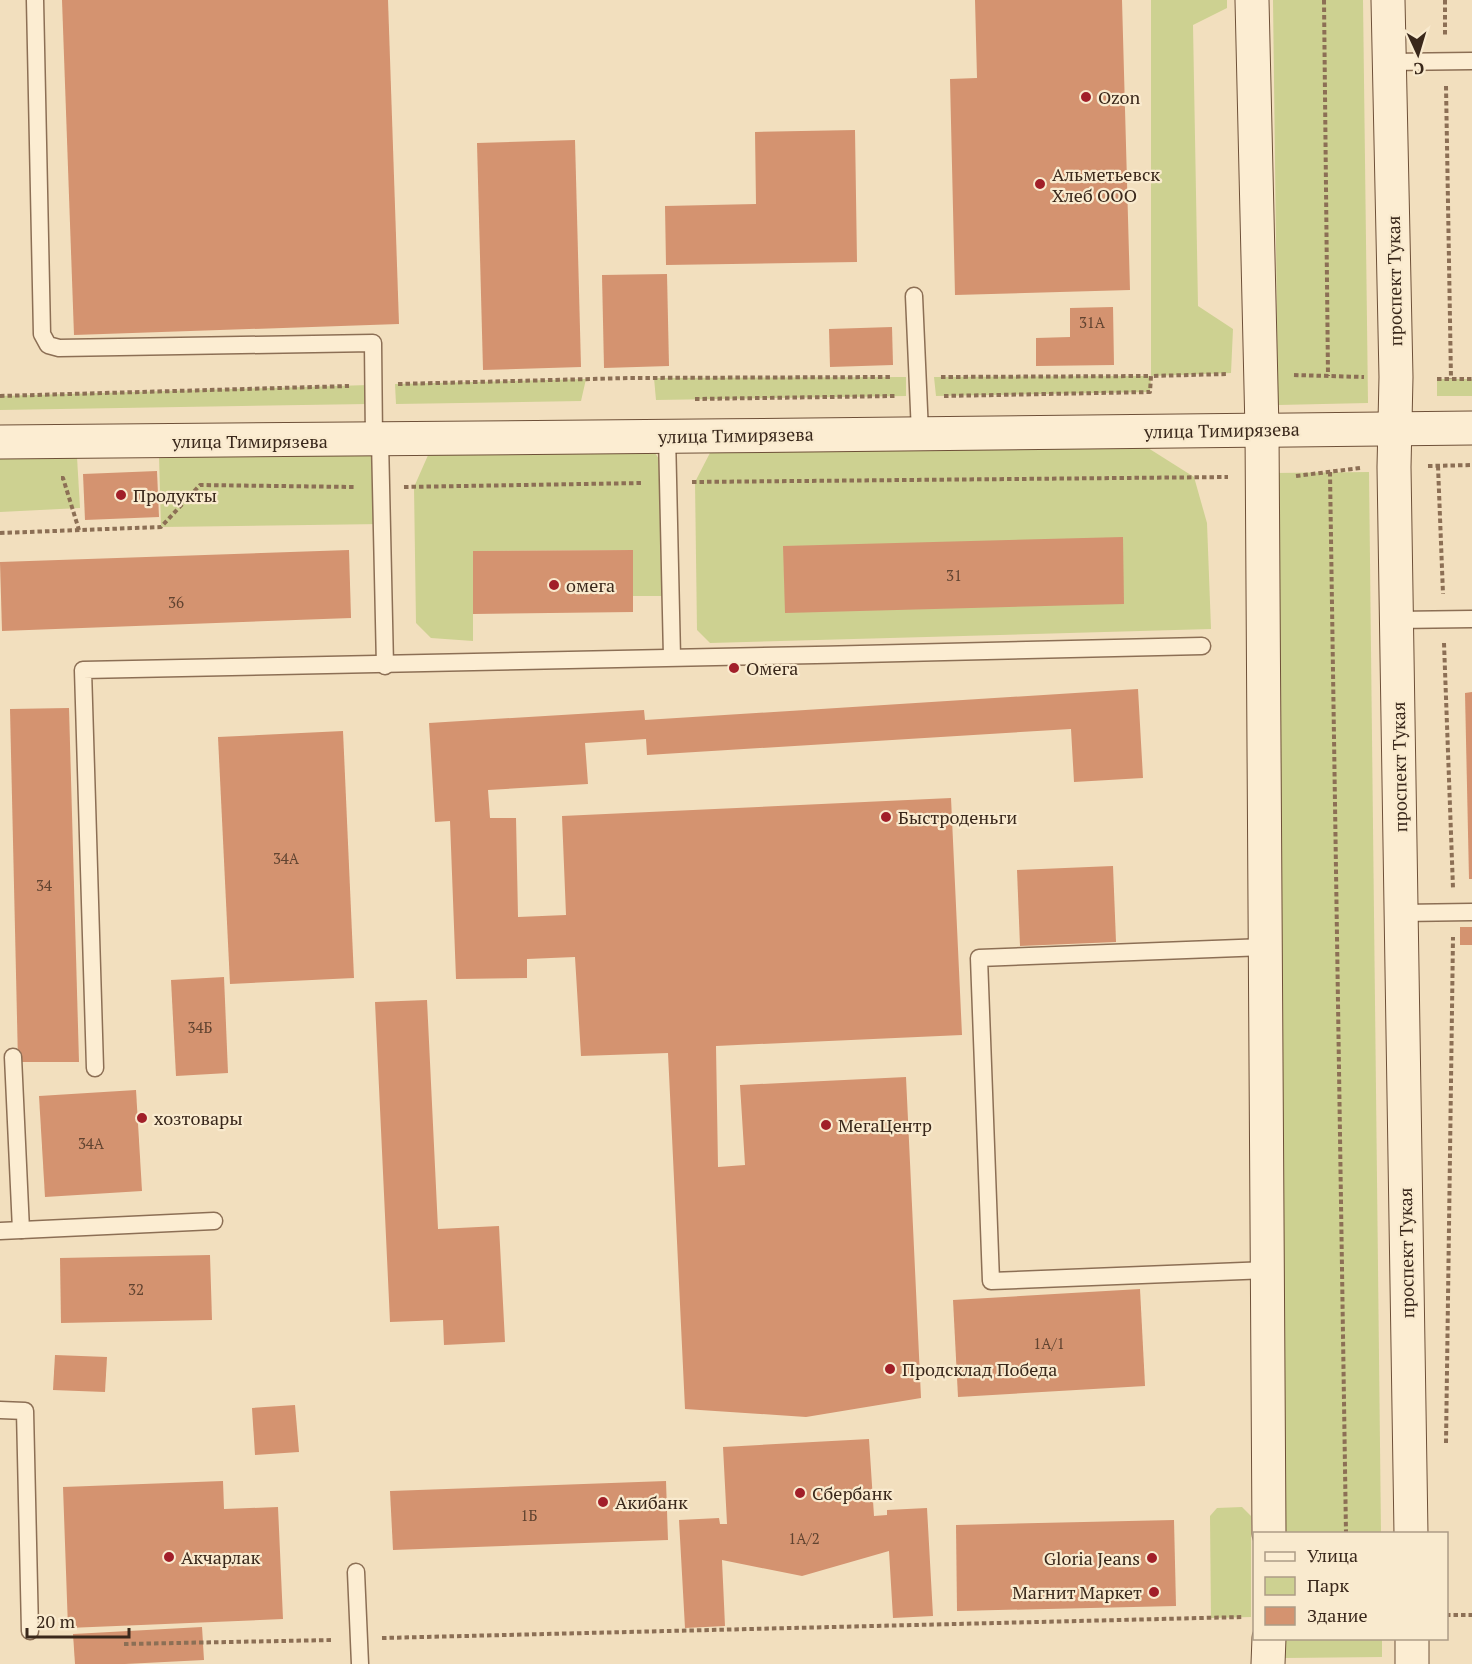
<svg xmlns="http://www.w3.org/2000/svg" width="1472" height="1664" font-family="'PT Serif',serif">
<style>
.green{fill:#cdd191}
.building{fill:#d49370}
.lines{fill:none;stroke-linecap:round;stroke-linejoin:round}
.lane-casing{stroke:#8c6f55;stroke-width:19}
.secondary-casing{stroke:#6e5038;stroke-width:35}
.path{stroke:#8c6f55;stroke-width:4;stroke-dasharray:4.5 3;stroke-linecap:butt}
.lane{stroke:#fcedd2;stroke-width:16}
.secondary{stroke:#fcedd2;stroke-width:33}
.poi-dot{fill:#a11f29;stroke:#f9eace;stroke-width:2}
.labels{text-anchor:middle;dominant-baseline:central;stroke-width:4.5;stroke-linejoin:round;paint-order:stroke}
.number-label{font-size:15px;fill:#604330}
.poi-label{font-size:18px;fill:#3a281b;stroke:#f9eace;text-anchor:start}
.street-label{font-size:18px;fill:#3a281b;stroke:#f9eace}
</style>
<rect width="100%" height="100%" fill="#f2dfbe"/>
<g class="green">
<polygon points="1151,0 1227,0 1227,8 1193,25 1198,306 1233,329 1231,373 1151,376 1150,392 936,396 934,377 1151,376"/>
<polygon points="1273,0 1363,0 1368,403 1278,405"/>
<polygon points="906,377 906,396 656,400 654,378"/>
<polygon points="586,379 581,401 396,404 395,384"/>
<rect x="1437" y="379" width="35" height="17"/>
<polygon points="369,385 367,404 0,410 0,396"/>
<polygon points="1137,441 1194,477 1207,523 1211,629 710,643 697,630 695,482 712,449"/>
<polygon points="653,450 661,462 663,596 633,596 632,550 473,551 473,641 431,638 416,623 414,487 429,453"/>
<polygon points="380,454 382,524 161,527 159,456"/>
<polygon points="77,457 80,508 0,512 0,458"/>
<polygon points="1369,472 1381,1533 1284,1533 1273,473"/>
<polygon points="1242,1507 1251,1516 1251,1617 1211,1618 1210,1516 1217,1508"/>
<polygon points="1285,1639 1382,1639 1382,1657 1285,1658"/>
</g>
<g class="building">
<polygon points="62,0 388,0 399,324 74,335"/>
<polygon points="975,0 1122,0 1130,290 955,295 950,79 977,78"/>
<polygon points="855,130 857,262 666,265 665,206 756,204 755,132"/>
<polygon points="575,140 581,367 483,370 477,143"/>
<polygon points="667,274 669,366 604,368 602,275"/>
<polygon points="1113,307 1114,365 1036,366 1036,338 1070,337 1070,308"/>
<polygon points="892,327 893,365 830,367 829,329"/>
<polygon points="157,471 159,517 85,520 83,474"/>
<polygon points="1123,537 1124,604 785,613 783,546"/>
<polygon points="349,550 351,618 2,631 0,562"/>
<polygon points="633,550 633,612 473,614 473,551"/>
<polygon points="1138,689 1143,778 1074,782 1071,729 647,755 646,739 585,743 588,784 488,790 490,818 516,818 518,917 566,915 562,816 951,798 962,1035 716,1046 718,1167 745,1165 740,1085 906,1077 921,1398 806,1417 685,1409 668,1053 581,1056 575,957 527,959 527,978 456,979 450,821 435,822 429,723 644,710 645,720"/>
<polygon points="1472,692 1472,879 1469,879 1465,693"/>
<polygon points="69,708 79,1062 18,1062 10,709"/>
<polygon points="343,731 354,978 230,984 218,737"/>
<polygon points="1113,866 1116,942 1020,946 1017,870"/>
<rect x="1460" y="927" width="12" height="18"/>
<polygon points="224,977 228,1073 176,1076 171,980"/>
<polygon points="427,1000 438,1229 499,1226 505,1342 444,1345 443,1320 390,1322 375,1002"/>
<polygon points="136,1090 142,1191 45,1197 39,1096"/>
<polygon points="210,1255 212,1320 61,1323 60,1258"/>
<polygon points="1140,1289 1145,1386 958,1397 953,1300"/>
<polygon points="55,1355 107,1357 105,1392 53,1390"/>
<polygon points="295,1405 299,1452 255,1455 252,1408"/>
<polygon points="869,1439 874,1516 887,1515 887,1510 927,1508 933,1616 893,1618 889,1551 802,1576 722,1560 725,1626 685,1628 679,1520 719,1518 720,1524 727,1524 723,1447"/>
<polygon points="223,1481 224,1509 278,1507 283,1619 68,1628 63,1487"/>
<polygon points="666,1481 668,1540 393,1550 390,1491"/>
<polygon points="1174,1520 1176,1606 957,1611 956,1525"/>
<polygon points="202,1627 204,1660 125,1664 75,1664 73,1634"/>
</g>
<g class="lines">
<g class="lane-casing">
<g id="lane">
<polyline points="35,0 42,334 48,345 59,348 373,343 374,440"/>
<polyline points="1389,62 1472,61"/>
<polyline points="914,296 920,433"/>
<polyline points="667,435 672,657"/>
<polyline points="380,440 385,666"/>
<polyline points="1396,620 1472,619"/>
<polyline points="1401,913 1472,912"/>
<polyline points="1265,947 979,958 991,1281 1268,1270"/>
<polyline points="13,1057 21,1230"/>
<path d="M 95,1068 L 83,670 C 456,665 829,654 1202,646"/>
<polyline points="0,1231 214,1221"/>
<polyline points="0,1410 25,1411 30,1631"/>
<polyline points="356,1572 360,1664"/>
</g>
</g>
<g class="secondary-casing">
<g id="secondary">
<polyline points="1252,0 1262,430 1269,1534"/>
<polyline points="1388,0 1396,377 1394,467 1411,1534"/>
<path d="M 0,442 C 491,440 981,432 1472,428"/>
<polyline points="1268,1664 1269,1638"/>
<polyline points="1412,1664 1412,1638"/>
</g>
</g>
<g class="path">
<polyline points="1324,0 1328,376"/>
<polyline points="1445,0 1445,36"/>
<polyline points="1446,86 1451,379"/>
<polyline points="1294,375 1364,377"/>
<polyline points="941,377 1151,376"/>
<polyline points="1437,379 1472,379"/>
<polyline points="398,384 629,378 892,377"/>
<polyline points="0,396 349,386"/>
<polyline points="944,396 1150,392 1151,376 1227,374"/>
<polyline points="695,399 895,396"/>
<polyline points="1428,466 1472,465"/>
<polyline points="1438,466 1443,594"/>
<polyline points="1330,472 1346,1534"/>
<polyline points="1296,476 1360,468"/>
<polyline points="61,478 63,478 79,530"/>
<polyline points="692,482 1228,477"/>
<polyline points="404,487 643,483"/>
<polyline points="0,533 161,527 200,485 355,487"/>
<polyline points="1444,643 1453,888"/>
<polyline points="1446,1443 1453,937"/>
<polyline points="1446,1615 1472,1615 1472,1616"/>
<polyline points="382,1638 1242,1617"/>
<polyline points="124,1644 333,1640"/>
</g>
<use href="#lane" class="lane"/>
<use href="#secondary" class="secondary"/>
</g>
<g class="poi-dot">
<circle cx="1086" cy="97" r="6"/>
<circle cx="1040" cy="184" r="6"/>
<circle cx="121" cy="495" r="6"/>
<circle cx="554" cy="585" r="6"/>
<circle cx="734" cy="668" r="6"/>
<circle cx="886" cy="817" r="6"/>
<circle cx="142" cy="1118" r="6"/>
<circle cx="826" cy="1125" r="6"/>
<circle cx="890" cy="1369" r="6"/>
<circle cx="800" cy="1493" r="6"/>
<circle cx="603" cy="1502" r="6"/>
<circle cx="169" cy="1557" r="6"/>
<circle cx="1152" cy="1558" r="6"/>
<circle cx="1154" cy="1592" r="6"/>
</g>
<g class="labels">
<g class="number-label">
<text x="1092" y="322">31А</text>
<text x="954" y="575">31</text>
<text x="176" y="602">36</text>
<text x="286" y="858">34А</text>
<text x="44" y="885">34</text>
<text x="200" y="1027">34Б</text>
<text x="91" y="1143">34А</text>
<text x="136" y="1289">32</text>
<text x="1049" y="1343">1А/1</text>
<text x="529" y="1515">1Б</text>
<text x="804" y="1538">1А/2</text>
</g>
<g class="poi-label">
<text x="1098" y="97">Ozon</text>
<text x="1052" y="174">Альметьевск<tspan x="1052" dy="21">Хлеб ООО</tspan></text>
<text x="133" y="495">Продукты</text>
<text x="566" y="585">омега</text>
<text x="746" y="668">Омега</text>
<text x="898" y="817">Быстроденьги</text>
<text x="154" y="1118">хозтовары</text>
<text x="838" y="1125">МегаЦентр</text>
<text x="902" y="1369">Продсклад Победа</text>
<text x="812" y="1493">Сбербанк</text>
<text x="615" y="1502">Акибанк</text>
<text x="181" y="1557">Акчарлак</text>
<text x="1140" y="1558" text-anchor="end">Gloria Jeans</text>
<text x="1142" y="1592" text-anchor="end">Магнит Маркет</text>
</g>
<g class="street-label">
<text transform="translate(1394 281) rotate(-91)">проспект Тукая</text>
<text transform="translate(1222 430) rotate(-1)">улица Тимирязева</text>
<text transform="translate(736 435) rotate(-1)">улица Тимирязева</text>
<text x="250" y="441">улица Тимирязева</text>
<text transform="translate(1399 767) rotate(-91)">проспект Тукая</text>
<text transform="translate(1406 1253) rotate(-91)">проспект Тукая</text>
</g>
</g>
<rect x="1253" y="1532" width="195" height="108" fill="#f9eace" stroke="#ad9c86" stroke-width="1.5"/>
<rect x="1265" y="1552" width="30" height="9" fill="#fcedd2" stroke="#ad9c86" stroke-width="1.5"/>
<text x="1307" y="1562" font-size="18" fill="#3a281b">Улица</text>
<rect x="1265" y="1577" width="30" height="18" fill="#cdd191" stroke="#ad9c86" stroke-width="1.5"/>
<text x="1307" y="1592" font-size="18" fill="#3a281b">Парк</text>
<rect x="1265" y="1607" width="30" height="18" fill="#d49370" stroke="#ad9c86" stroke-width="1.5"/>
<text x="1307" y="1622" font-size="18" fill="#3a281b">Здание</text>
<g transform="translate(1418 54) rotate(176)" stroke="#f9eace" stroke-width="4.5" paint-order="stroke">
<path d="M0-4.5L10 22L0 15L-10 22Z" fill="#3a281b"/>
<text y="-9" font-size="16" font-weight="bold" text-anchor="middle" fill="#3a281b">С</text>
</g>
<path d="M27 1628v9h102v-9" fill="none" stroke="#3a281b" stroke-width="3"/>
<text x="36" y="1628" font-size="18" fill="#3a281b" stroke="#f9eace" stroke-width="4.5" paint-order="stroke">20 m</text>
</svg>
